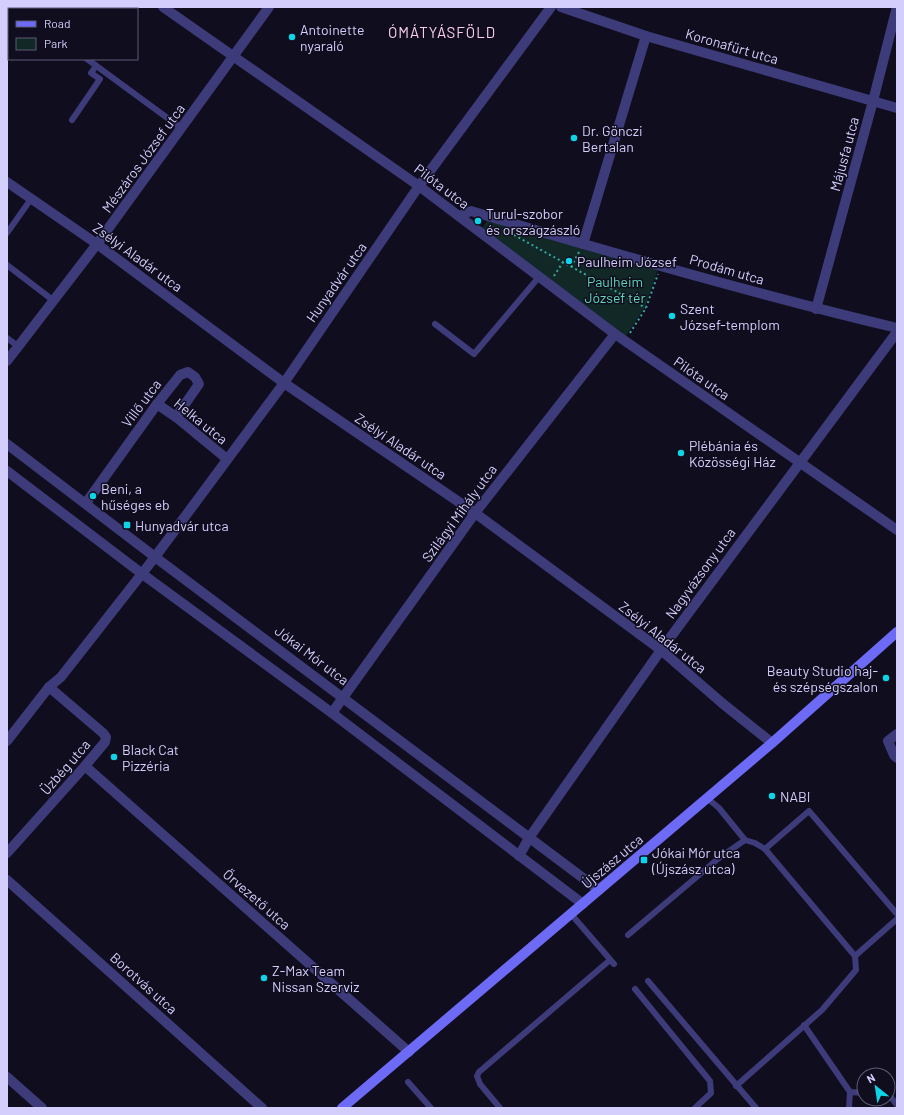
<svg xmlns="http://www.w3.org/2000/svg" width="904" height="1115" font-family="Barlow,sans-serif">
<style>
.green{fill:#112827}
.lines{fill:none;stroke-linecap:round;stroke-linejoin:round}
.path{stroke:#35a9a1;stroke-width:2;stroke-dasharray:2 3;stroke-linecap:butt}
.lane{stroke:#3d3b7a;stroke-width:6}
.street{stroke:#3d3b7a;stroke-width:10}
.secondary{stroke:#6d6bf6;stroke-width:10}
.poi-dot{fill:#0ed4e8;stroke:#100d1e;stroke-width:1.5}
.labels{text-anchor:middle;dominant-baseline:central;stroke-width:3;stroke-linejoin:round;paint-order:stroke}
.poi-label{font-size:14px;fill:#d3cefc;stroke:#100d1e;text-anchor:start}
.street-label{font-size:14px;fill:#d3cefc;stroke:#100d1e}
.park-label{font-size:14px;fill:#5fd7b8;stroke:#100d1e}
.neighbourhood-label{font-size:15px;letter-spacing:1px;fill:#fcd0ec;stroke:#100d1e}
</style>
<rect width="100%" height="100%" fill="#100d1e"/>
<polygon class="green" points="488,219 659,266 645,307 624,339 481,230"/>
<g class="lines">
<g class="path">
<polyline points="514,235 646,308"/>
<polyline points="571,267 579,252"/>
<polyline points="554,276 563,262"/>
<polyline points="630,333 646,308 658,274"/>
</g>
<g class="lane">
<polyline points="15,7 18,9"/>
<polyline points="87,59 181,128"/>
<polyline points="72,120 100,79 91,73 96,66"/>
<polyline points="7,233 31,199"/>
<polyline points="7,265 54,301"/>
<polyline points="435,324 474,354 539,277"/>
<polyline points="7,338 19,347"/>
<polyline points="707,798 719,808 745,840 755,843 765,849 855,956 856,970 822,1010 736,1086"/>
<polyline points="765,849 809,811 897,914"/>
<polyline points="571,914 614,964"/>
<polyline points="628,935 719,858 745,840"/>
<polyline points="855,956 897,919"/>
<polyline points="648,981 756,1108"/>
<polyline points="635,989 710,1081 711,1093 695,1108"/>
<polyline points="804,1025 850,1092 864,1093"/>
<polyline points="408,1082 431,1108"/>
<polyline points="888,1096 890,1096 897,1105"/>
<polyline points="500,1108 480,1084 477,1076 479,1072 610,960"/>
<polyline points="849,1108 850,1092"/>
</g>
<g class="street">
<polyline points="163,7 419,186 615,334 897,530"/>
<polyline points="561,7 646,36 897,108"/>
<polyline points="7,182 97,244 284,383 475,513 661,650 722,703 772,743"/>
<path d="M 459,216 L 471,211 C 612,253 754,294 897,328"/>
<polyline points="583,244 646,36"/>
<polyline points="816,309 873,101 897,7"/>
<polyline points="7,361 97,244 269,7"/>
<polyline points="157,404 176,417 227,459"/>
<polyline points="7,444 155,557 599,890"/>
<polyline points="7,471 141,573 332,713 583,904"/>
<polyline points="86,503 157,404 180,375 188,372 195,377 199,384 176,417"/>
<polyline points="332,713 475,513 615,334"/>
<polyline points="897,734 888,741 894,755 897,758"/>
<polyline points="7,741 49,687 61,677 155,557 284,383 419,186 551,7"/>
<polyline points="85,766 409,1052"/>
<polyline points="7,853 85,766 105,742 106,737 103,733 49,687"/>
<polyline points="519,856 529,838 661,650 897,332"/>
<polyline points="7,880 262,1108"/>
<polyline points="7,1077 42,1108"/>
</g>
<polyline class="secondary" points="342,1108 772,743 897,632"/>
</g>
<g class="poi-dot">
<circle cx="292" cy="37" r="4"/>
<circle cx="574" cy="138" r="4"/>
<circle cx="478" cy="221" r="4"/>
<circle cx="569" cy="261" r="4"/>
<circle cx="672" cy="316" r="4"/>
<circle cx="681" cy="453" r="4"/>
<circle cx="93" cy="496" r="4"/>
<rect x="123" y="521" width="8" height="8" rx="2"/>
<circle cx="886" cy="678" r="4"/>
<circle cx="114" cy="757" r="4"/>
<circle cx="772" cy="796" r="4"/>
<rect x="640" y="856" width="8" height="8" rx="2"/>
<circle cx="264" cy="978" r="4"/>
</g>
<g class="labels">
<g class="poi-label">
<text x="300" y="29">Antoinette<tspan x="300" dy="16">nyaraló</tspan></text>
<text x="582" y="130">Dr. Gönczi<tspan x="582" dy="16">Bertalan</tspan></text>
<text x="486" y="213">Turul-szobor<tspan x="486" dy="16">és országzászló</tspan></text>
<text x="577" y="261">Paulheim József</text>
<text x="680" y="308">Szent<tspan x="680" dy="16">József-templom</tspan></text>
<text x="689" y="445">Plébánia és<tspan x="689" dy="16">Közösségi Ház</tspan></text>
<text x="101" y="488">Beni, a<tspan x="101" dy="16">hűséges eb</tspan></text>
<text x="135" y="525">Hunyadvár utca</text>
<text x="878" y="670" text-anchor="end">Beauty Studio haj-<tspan x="878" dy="16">és szépségszalon</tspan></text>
<text x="122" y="749">Black Cat<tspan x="122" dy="16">Pizzéria</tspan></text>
<text x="780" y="796">NABI</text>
<text x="652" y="852">Jókai Mór utca<tspan x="652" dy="16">(Újszász utca)</tspan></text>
<text x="272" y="970">Z-Max Team<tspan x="272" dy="16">Nissan Szerviz</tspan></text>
</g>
<g class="street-label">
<text transform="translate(732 46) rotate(16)">Koronafürt utca</text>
<text transform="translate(844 154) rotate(-75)">Májusfa utca</text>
<text transform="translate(143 158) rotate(-54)">Mészáros József utca</text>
<text transform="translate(442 186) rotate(37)">Pilóta utca</text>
<text transform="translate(138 257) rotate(36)">Zsélyi Aladár utca</text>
<text transform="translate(727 269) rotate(16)">Prodám utca</text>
<text transform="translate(336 282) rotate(-55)">Hunyadvár utca</text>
<text transform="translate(702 378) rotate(35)">Pilóta utca</text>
<text transform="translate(141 403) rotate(-53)">Villő utca</text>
<text transform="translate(201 421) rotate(39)">Helka utca</text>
<text transform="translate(401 446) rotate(34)">Zsélyi Aladár utca</text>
<text transform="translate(459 513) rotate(-54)">Szilágyi Mihály utca</text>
<text transform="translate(700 573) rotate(-54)">Nagyvázsony utca</text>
<text transform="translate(663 637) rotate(38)">Zsélyi Aladár utca</text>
<text transform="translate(312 655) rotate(37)">Jókai Mór utca</text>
<text transform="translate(65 767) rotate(-49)">Üzbég utca</text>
<text transform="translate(612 861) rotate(-40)">Újszász utca</text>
<text transform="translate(257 899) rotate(41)">Őrvezető utca</text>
<text transform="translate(144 983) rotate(42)">Borotvás utca</text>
</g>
<g class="park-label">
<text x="615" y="281">Paulheim<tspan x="615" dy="16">József tér</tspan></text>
</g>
<g class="neighbourhood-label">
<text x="442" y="32">ÓMÁTYÁSFÖLD</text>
</g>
</g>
<rect width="904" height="1115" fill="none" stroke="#d3cefc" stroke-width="16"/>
<rect x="8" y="8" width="130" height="52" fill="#100d1e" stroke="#5e5a77"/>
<rect x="16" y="21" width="20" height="6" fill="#6d6bf6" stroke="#5e5a77"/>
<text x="44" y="28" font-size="12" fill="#d3cefc">Road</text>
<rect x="16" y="38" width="20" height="12" fill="#112827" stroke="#5e5a77"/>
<text x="44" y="48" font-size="12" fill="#d3cefc">Park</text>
<g transform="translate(876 1087) rotate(330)"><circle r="19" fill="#100d1e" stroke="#5e5a77"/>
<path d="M0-3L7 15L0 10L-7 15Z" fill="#0ed4e8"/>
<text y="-6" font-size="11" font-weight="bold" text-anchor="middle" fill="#d3cefc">N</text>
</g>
</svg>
